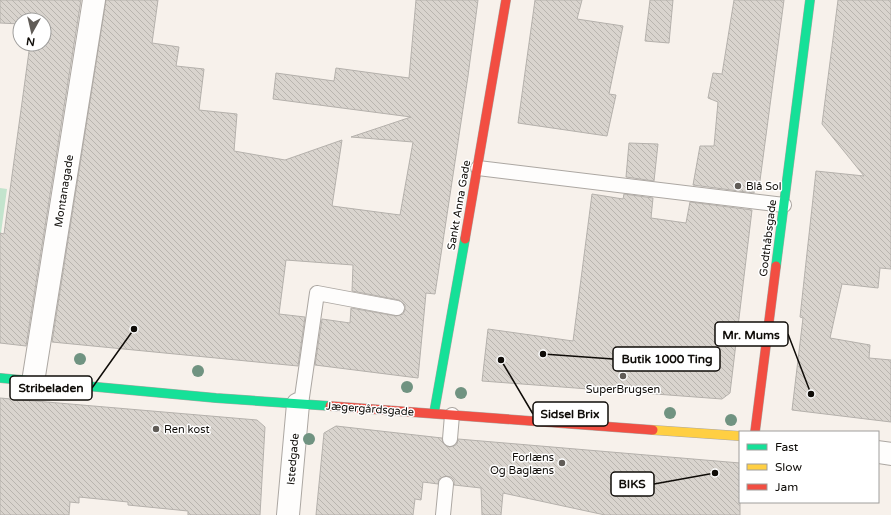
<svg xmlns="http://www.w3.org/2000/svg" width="891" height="515" font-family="'Varela Round',sans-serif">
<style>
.garden{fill:#c3e4cd}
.building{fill:url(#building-back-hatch);stroke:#b5b1ac}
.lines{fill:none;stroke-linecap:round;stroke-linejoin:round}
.lane-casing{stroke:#aca7a2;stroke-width:16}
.street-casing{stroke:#aca7a2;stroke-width:24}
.fast-casing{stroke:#aca7a2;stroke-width:10}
.slow-casing{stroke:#aca7a2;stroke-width:10}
.jam-casing{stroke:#aca7a2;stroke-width:10}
.lane{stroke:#fefdfc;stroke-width:14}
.street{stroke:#fefdfc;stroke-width:22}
.fast{stroke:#16e098;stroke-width:9}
.slow{stroke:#ffcf43;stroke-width:9}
.jam{stroke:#f24e42;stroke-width:9}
.tree{fill:#709381}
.poi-dot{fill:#605c57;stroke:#fff;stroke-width:1.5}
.labels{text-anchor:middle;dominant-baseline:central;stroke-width:3;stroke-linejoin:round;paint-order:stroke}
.poi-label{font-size:11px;fill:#0f0c08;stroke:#fff;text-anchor:start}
.street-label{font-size:11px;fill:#0f0c08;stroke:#fff}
.leader{fill:none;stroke:#0f0c08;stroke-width:1.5}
.callout-dot{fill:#0f0c08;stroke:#fff;stroke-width:1.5}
.callout{fill:#fff;stroke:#0f0c08;stroke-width:1.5}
.callout-label{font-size:12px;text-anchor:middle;font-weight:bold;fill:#0f0c08}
</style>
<defs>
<pattern id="building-back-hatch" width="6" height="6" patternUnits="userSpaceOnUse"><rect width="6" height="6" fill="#d9d4ce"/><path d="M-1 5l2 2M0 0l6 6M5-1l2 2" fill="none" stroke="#b9b5af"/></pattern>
</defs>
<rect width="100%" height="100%" fill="#f7f1eb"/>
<polygon class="garden" points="0,188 7,189 1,233 0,233"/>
<g class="building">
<polygon points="0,0 81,0 26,346 0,343 0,233 4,234 30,44 44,44 44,20 20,20 20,24 0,23"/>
<polygon points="106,0 158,0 152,43 179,47 176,66 204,69 199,110 237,114 234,151 285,160 342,140 332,206 400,215 413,142 351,137 411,117 273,99 276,73 334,81 336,68 409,78 416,0 478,0 468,76 435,294 426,293 418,378 315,365 322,319 350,323 351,308 396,316 403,314 405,310 405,305 399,300 352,291 353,265 286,260 279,314 305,317 298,366 52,342"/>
<polygon points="535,0 582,0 577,19 623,26 609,94 616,95 607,136 518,123"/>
<polygon points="650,0 673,0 669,43 645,41"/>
<polygon points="734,0 784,0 759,188 755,188 754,193 693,185 700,146 714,146 718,102 708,98 713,73 722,74"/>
<polygon points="838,0 891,0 891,269 880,268 878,288 842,284 830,338 870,345 869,358 891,360 891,422 792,410 803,318 800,317 816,171 864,176 822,124"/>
<polygon points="629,143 658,144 654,181 626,177"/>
<polygon points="592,194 623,199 624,194 653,198 651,218 686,223 690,202 752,210 730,393 722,399 482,381 488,329 573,341"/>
<polygon points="0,398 257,420 265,427 260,515 188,515 188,511 128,505 128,502 79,497 79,503 70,502 69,515 0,515"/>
<polygon points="336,426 442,438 443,443 449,447 454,446 457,444 458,439 740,463 740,515 605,515 503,493 501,515 482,515 481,488 454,485 454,480 451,477 446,476 439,479 438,484 423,482 421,500 415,499 413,515 316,515 324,433"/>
</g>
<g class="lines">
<g class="lane-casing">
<g id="lane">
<polyline points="478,168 784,205"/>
<polyline points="301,404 317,293 397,308"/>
<polyline points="450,439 452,415"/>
<polyline points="443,515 446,484"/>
</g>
</g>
<g class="street-casing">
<g id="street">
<polyline points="33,382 94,0"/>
<polyline points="878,452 891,454"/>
<polyline points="288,515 298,404"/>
</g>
</g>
<g class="fast-casing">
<g id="fast">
<polyline points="776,266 810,0"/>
<polyline points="0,378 216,398 330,406"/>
<polyline points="434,413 465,239"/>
</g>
</g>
<g class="slow-casing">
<polyline id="slow" points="653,430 740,436"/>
</g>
<g class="jam-casing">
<g id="jam">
<polyline points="465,239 506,0"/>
<polyline points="330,406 653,430"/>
<polyline points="755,432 776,266"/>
</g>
</g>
<use href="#lane" class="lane"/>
<use href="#street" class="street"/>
<use href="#fast" class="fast"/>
<use href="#slow" class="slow"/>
<use href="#jam" class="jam"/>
</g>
<g class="tree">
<circle cx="80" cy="359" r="6"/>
<circle cx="198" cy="371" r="6"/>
<circle cx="407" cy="387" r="6"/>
<circle cx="461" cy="393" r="6"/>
<circle cx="670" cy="413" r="6"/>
<circle cx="731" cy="420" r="6"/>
<circle cx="309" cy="439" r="6"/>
</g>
<g class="poi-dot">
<circle cx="738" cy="186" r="4"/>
<circle cx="623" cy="376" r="4"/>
<circle cx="156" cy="429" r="4"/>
<circle cx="562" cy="463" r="4"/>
</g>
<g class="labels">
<g class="poi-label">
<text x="746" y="186">Blå Sol</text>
<text x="623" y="389" text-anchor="middle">SuperBrugsen</text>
<text x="164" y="429">Ren kost</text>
<text x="554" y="457" text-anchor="end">Forlæns<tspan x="554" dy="13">Og Baglæns</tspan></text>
</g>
<g class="street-label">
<text transform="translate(64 191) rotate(-81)">Montanagade</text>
<text transform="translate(459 205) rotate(-80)">Sankt Anna Gade</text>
<text transform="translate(768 238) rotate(-83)">Godthåbsgade</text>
<text transform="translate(370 409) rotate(4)">Jægergårdsgade</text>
<text transform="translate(293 459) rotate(-85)">Istedgade</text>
</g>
</g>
<path class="leader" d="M811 394L788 334M543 354L613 359M134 329L92 388M501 360L533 414M715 473L654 484"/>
<g class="callout-dot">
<circle cx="811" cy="394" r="4"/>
<circle cx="543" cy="354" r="4"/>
<circle cx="134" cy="329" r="4"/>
<circle cx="501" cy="360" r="4"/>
<circle cx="715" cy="473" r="4"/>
</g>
<g class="callout">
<rect x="715" y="322" width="73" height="24" rx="4"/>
<rect x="613" y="347" width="107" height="24" rx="4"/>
<rect x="10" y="376" width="82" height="24" rx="4"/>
<rect x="533" y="402" width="75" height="24" rx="4"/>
<rect x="611" y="472" width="43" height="24" rx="4"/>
</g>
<g class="callout-label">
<text x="751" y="339">Mr. Mums</text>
<text x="667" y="363">Butik 1000 Ting</text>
<text x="51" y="392">Stribeladen</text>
<text x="570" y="418">Sidsel Brix</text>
<text x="632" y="488">BIKS</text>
</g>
<rect x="739" y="431" width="140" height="72" fill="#ffffff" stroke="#9f9e9c"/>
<rect x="747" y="444" width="20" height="6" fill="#16e098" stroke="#9f9e9c"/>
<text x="775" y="451" font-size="12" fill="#0f0c08">Fast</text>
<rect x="747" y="464" width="20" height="6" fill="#ffcf43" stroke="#9f9e9c"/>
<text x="775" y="471" font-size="12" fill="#0f0c08">Slow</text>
<rect x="747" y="484" width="20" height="6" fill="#f24e42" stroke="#9f9e9c"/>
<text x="775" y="491" font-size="12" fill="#0f0c08">Jam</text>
<g transform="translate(32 32) rotate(188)"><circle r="19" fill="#ffffff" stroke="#9f9e9c"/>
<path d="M0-3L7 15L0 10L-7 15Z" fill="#605c57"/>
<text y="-6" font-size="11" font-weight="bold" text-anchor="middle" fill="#0f0c08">N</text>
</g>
</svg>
